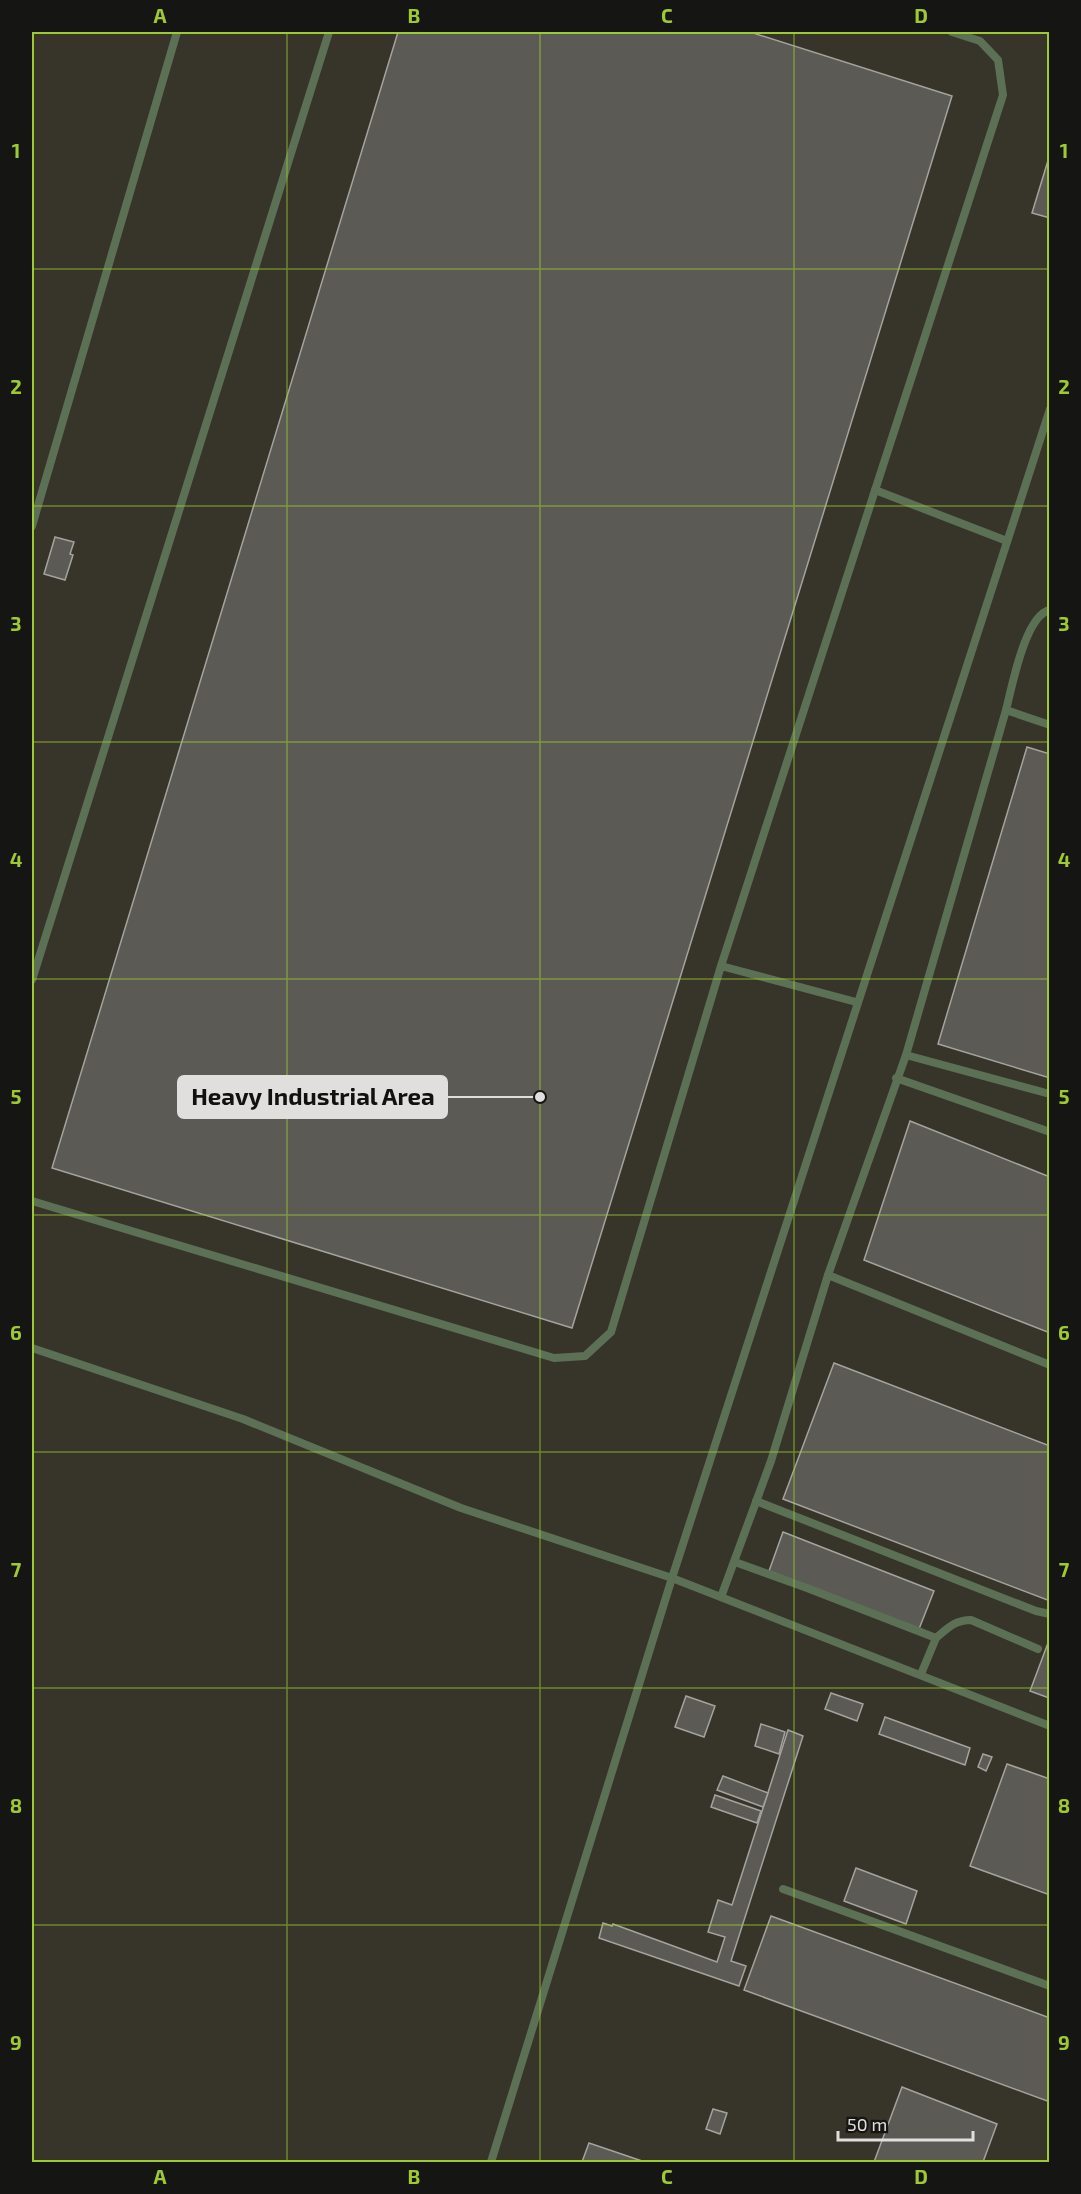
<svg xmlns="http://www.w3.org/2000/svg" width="1081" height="2194" font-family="'Exo 2',sans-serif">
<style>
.built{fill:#37342a}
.building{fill:#5b5a55;stroke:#a4a39e;stroke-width:1.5}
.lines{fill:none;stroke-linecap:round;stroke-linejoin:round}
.service{stroke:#5c7056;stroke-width:8}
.grid{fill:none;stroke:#9dca30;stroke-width:1.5;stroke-opacity:0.55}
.leader{fill:none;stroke:#e0dfdd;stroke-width:2}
.callout-dot{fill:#e0dfdd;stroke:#151513;stroke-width:2}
.callout{fill:#e0dfdd;stroke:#e0dfdd;stroke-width:2}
.callout-label{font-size:24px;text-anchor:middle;font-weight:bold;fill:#111}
.neatline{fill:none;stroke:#9dca30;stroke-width:2}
.grid-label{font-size:20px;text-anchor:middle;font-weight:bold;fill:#9dca30}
</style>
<rect width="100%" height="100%" fill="#2e2c28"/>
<rect class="built" x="32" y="32" width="1017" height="2130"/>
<g class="building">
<polygon points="398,32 750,32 952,96 572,1328 52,1168"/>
<polygon points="1050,154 1050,218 1032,213"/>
<polygon points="55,537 74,542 70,554 73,555 65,580 44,574"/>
<polygon points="1027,747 1050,754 1050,1078 938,1044"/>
<polygon points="910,1121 1050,1177 1050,1333 864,1260"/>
<polygon points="834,1363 1050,1446 1050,1601 783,1499"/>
<polygon points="783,1532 934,1591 919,1629 769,1571"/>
<polygon points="1048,1643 1050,1644 1049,1698 1030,1691"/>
<polygon points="831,1693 863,1704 857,1721 825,1709"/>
<polygon points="686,1696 715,1706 704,1737 675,1727"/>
<polygon points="885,1717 970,1748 965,1765 879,1734"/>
<polygon points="761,1724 785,1732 779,1754 755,1746"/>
<polygon points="788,1730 803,1736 731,1961 746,1966 739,1986 599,1938 603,1923 612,1926 613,1924 717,1962 725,1937 708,1932 718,1900 732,1905"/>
<polygon points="983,1754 992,1757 986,1771 978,1767"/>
<polygon points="1007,1764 1050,1779 1050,1895 970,1866"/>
<polygon points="723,1776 768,1793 763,1807 717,1790"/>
<polygon points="715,1795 761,1811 757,1823 711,1807"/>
<polygon points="856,1868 917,1891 906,1924 844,1901"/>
<polygon points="771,1916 1050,2018 1050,2102 744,1990"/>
<polygon points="902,2087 997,2124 983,2162 874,2162"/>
<polygon points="713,2109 727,2113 720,2134 706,2129"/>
<polygon points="589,2143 645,2162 582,2162"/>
</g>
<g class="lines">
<g class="service">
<polyline points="875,490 1007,541"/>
<polyline points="32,526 177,32"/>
<path d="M 1006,710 C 1012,687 1025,615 1050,610"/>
<polyline points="1050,725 1006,710 906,1055 1050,1094"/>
<polyline points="721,966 1003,95 998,60 980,41 952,32"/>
<polyline points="32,980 329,32"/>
<polyline points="896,1078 1050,1132"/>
<polyline points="32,1201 554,1358 585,1356 611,1332 721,966 856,1002"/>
<polyline points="828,1275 1050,1365"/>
<polyline points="32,1348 243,1419 461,1508 672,1578 1050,1726"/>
<polyline points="756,1501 1036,1611 1050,1614"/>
<polyline points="735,1562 807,1588 936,1638 921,1674"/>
<polyline points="721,1597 771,1461 828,1275 906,1055"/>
<path d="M 936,1638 C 948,1628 955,1620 971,1620 L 1038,1649"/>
<polyline points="783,1889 1050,1986"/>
<polyline points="491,2162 672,1578 1050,409"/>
</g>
</g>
<path class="grid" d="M 287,32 L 287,2162M 540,32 L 540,2162M 794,32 L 794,2162M 32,269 L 1050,269M 32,506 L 1050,506M 32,742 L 1050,742M 32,979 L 1050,979M 32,1215 L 1050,1215M 32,1452 L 1050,1452M 32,1688 L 1050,1688M 32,1925 L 1050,1925"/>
<path class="leader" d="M540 1097L447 1097"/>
<circle class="callout-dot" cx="540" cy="1097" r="6"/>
<rect class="callout" x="178" y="1076" width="269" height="42" rx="6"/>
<g class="callout-label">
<text x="313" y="1105">Heavy Industrial Area</text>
</g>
<rect width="1081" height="2194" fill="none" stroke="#151513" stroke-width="66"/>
<path d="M838 2131v9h135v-9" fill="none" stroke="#e0dfdd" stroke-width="3"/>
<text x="847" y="2131" font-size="18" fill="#e0dfdd" stroke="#151513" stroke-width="4.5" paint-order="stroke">50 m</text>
<rect x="33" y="33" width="1015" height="2128" class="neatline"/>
<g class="grid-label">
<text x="160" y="23">A</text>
<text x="414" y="23">B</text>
<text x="667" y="23">C</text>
<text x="921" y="23">D</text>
<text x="16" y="158">1</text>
<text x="1064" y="158">1</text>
<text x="16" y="394">2</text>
<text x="1064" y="394">2</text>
<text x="16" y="631">3</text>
<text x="1064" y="631">3</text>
<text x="16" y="867">4</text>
<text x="1064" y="867">4</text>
<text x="16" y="1104">5</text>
<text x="1064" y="1104">5</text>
<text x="16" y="1340">6</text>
<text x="1064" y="1340">6</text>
<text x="16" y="1577">7</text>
<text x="1064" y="1577">7</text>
<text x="16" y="1813">8</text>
<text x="1064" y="1813">8</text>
<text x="16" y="2050">9</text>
<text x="1064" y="2050">9</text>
<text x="160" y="2184">A</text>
<text x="414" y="2184">B</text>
<text x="667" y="2184">C</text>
<text x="921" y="2184">D</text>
</g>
</svg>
